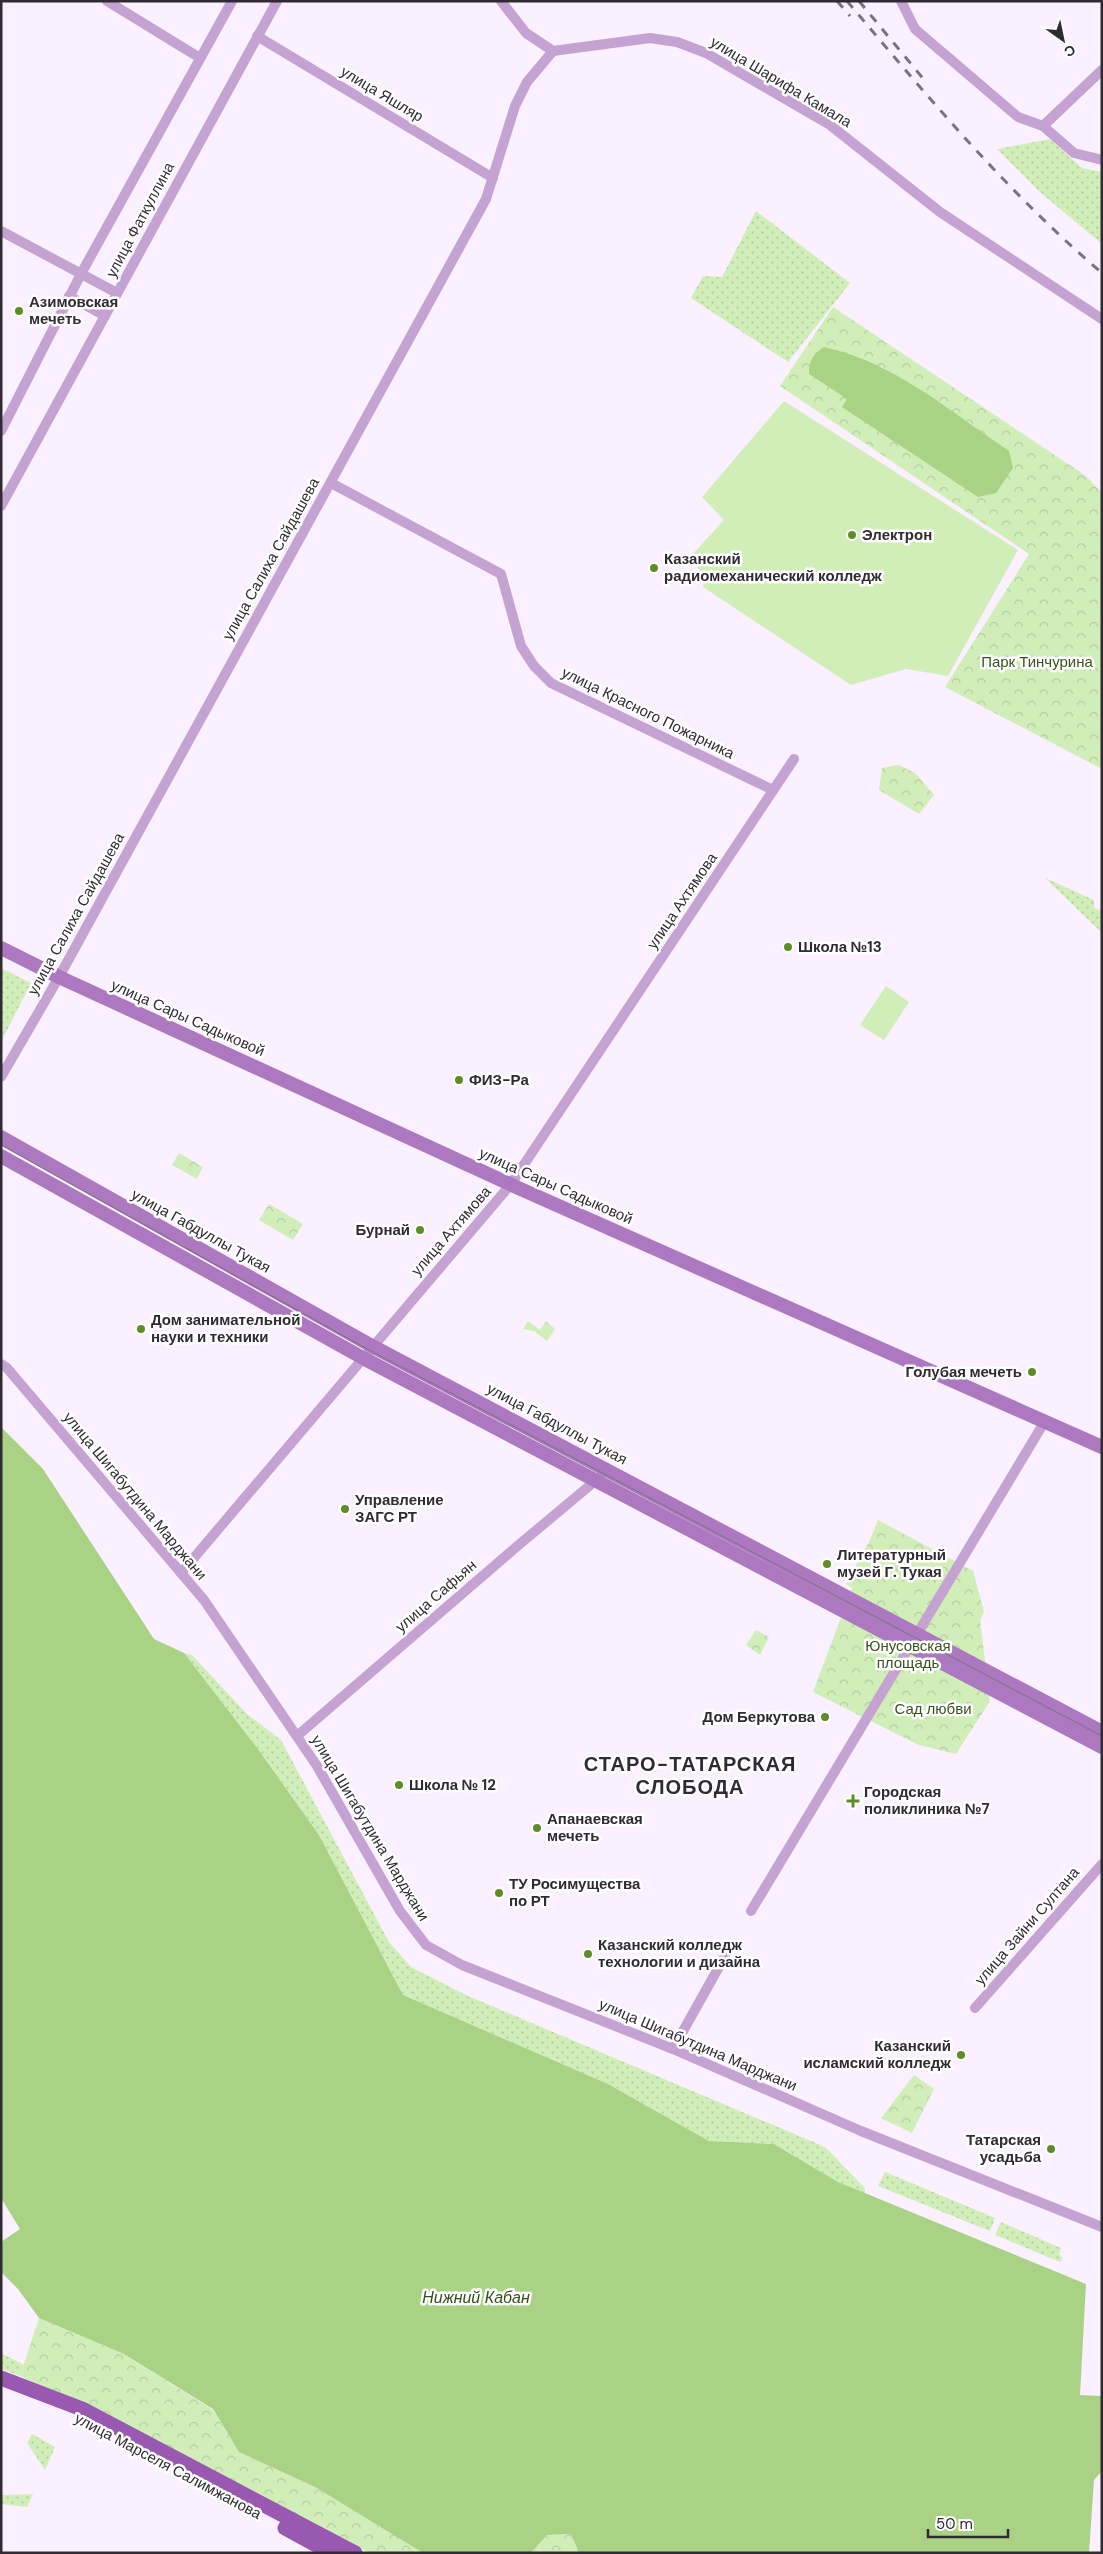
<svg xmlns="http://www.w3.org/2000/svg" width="1103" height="2554" font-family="'DM Sans',sans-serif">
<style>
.grass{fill:url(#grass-dots)}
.park{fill:url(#park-crowns)}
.garden{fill:#d1eeb9}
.water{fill:#a9d284}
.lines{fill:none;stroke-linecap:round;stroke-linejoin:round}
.street{stroke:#c4a2d2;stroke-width:10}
.secondary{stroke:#ac78bf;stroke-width:14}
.primary{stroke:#9959b1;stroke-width:15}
.tram{stroke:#7a737d;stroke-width:1}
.rail{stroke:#7a737d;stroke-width:3;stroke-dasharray:9 9;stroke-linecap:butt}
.poi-dot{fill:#5e8e23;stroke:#fff;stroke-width:2}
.labels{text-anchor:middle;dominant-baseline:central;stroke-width:5;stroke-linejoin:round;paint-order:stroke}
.street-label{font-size:15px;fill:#302b33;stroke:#fff}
.poi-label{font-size:15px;font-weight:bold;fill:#302b33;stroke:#fff;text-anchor:start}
.park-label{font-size:15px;fill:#39521d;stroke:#fff}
.water-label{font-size:16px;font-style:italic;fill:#354f19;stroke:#fff}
.district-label{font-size:20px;font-weight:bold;letter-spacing:1px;fill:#302b33;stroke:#fff}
</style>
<defs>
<pattern id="grass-dots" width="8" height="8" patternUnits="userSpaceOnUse" patternTransform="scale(1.25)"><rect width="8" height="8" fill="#d1eeb9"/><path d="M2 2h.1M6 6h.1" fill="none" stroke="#b4cca0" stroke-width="1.8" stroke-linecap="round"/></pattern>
<pattern id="park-crowns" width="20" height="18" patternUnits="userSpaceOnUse" patternTransform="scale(1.25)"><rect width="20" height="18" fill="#d1eeb9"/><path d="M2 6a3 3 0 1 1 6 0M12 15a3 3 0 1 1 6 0" fill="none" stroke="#b4cca0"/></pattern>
</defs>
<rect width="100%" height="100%" fill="#faf0ff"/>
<g class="grass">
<polygon points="1050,139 1082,168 1102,172 1102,244 1041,193 997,149"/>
<polygon points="756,211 850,283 788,362 691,298 703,276 722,277"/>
<polygon points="1045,878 1094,900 1094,908 1102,911 1102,933"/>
<polygon points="1,968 31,983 1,1042"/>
<polygon points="184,1653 192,1655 247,1714 281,1740 389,1942 411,1967 468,1996 825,2147 865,2188 865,2194 838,2182 774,2144 709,2141 608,2084 403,1995 319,1835 258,1749"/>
<polygon points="885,2172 995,2218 990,2231 878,2186"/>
<polygon points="1001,2222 1061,2248 1059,2254 1063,2259 1060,2262 995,2235"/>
<polygon points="1,2353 24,2365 20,2376 1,2369"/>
<polygon points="32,2434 55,2447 45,2470 27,2443"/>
<polygon points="33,2494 27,2507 1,2504 1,2495"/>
</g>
<g class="park">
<polygon points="833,307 1086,476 1102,493 1102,769 945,687 1029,554 780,386"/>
<polygon points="898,765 915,773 934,795 919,814 879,790 882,768"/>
<polygon points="179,1153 203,1167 197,1179 172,1165"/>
<polygon points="269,1204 303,1224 293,1240 259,1220"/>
<polygon points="528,1321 540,1330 546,1321 555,1329 547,1341 534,1331 523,1329"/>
<polygon points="878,1520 973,1571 984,1612 980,1620 990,1701 956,1754 919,1745 813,1692 852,1588 846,1584 870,1540"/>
<polygon points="756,1630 769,1637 760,1655 746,1645"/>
<polygon points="914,2075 934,2089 912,2133 881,2118"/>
<polygon points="39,2318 124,2354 213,2410 239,2452 315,2487 423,2553 370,2553 219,2474 20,2376"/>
<polygon points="571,2534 579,2553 531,2553 547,2535"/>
</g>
<g class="garden">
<polygon points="784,401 1018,550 948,676 906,669 851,685 703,587 705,576 689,558 724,520 702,497"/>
<polygon points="886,986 909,1002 884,1040 860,1025"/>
</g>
<g class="water">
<path d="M 824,347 C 894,362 951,412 1009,451 L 1013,468 L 996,493 L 978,497 L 842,407 L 847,399 L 809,374 C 809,360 813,354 824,347 Z"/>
<polygon points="1,1427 43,1469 154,1639 184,1653 258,1749 319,1835 403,1995 608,2084 709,2141 774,2144 838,2182 1086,2284 1080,2395 1102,2396 1102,2471 1094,2480 1089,2553 579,2553 571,2534 547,2535 531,2553 423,2553 315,2487 239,2452 213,2409 124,2354 39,2318 18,2289 1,2272 1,2242 20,2229 1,2198"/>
</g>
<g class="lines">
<g class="street">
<polyline points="107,1 200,58"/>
<polyline points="501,1 526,33 553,51 650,38 677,42 706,53 830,125 940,212 1102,319"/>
<polyline points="901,1 915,29 1018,117 1043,126 1074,153 1102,160"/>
<polyline points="257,36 493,178"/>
<polyline points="1043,126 1102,70"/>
<polyline points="1,231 117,293"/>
<polyline points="69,296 105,316"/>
<polyline points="1,431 82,272 232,1"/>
<polyline points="331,483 501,574 521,646 534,666 551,683 773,790"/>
<polyline points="1,506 277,1"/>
<polyline points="1,1077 59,977 486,199 515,106 527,82 553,51"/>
<polyline points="1,1364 7,1368 204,1600 317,1766 400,1911 426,1945 462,1965 673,2049 861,2131 1102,2227"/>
<polyline points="181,1573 511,1184 794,759"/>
<polyline points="297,1736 515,1548 600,1477"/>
<polyline points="751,1911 1045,1421"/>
<polyline points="975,2008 1102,1864"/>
<polyline points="673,2049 725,1956"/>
</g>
<g class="secondary">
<polyline points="1,948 59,977 525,1191 1102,1447"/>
<polyline points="1,1137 372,1346 1102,1732"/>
<polyline points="1,1156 363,1358 1102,1747"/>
</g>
<g class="primary">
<polyline points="1,2378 82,2409 355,2553"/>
<polyline points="285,2528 331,2553"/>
</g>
<polyline class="tram" points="1,1145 369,1350 1102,1736"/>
<g class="rail">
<polyline points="837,1 850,16"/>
<path d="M 847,1 C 927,96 1007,192 1102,273"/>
<polyline points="859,1 926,82"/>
</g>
</g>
<g class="poi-dot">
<circle cx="19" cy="311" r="5"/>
<circle cx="852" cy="535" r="5"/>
<circle cx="654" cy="568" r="5"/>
<circle cx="788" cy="947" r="5"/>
<circle cx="459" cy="1080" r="5"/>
<circle cx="420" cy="1230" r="5"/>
<circle cx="141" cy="1329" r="5"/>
<circle cx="1032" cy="1372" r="5"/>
<circle cx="345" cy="1509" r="5"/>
<circle cx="827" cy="1564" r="5"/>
<circle cx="825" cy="1717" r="5"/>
<circle cx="399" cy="1785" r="5"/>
<path d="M850.5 1793.5h5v5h5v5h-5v5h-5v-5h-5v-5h5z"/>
<circle cx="537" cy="1828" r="5"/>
<circle cx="499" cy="1893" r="5"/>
<circle cx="588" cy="1954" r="5"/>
<circle cx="961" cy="2055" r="5"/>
<circle cx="1051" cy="2149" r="5"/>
</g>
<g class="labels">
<g class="street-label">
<text transform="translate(781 82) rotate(31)">улица Шарифа Камала</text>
<text transform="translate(382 94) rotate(31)">улица Яшляр</text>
<text transform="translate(140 220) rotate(-62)">улица Фаткуллина</text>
<text transform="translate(271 559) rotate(-61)">улица Салиха Сайдашева</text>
<text transform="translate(648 713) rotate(26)">улица Красного Пожарника</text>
<text transform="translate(682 901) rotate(-56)">улица Ахтямова</text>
<text transform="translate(76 914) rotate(-61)">улица Салиха Сайдашева</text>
<text transform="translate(188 1018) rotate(24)">улица Сары Садыковой</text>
<text transform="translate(556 1186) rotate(24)">улица Сары Садыковой</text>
<text transform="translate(201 1231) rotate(29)">улица Габдуллы Тукая</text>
<text transform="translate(451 1231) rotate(-49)">улица Ахтямова</text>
<text transform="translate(557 1424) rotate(28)">улица Габдуллы Тукая</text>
<text transform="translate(135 1496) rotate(50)">улица Шигабутдина Марджани</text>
<text transform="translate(436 1596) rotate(-41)">улица Сафьян</text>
<text transform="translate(370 1828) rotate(59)">улица Шигабутдина Марджани</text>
<text transform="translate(1027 1926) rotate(-49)">улица Зайни Султана</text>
<text transform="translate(698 2045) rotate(23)">улица Шигабутдина Марджани</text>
<text transform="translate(168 2466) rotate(28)">улица Марселя Салимжанова</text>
</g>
<g class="poi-label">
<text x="29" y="302">Азимовская<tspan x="29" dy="17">мечеть</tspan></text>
<text x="862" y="535">Электрон</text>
<text x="664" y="559">Казанский<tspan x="664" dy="17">радиомеханический колледж</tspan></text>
<text x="798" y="947">Школа №13</text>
<text x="469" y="1080">ФИЗ-Ра</text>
<text x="410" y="1230" text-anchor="end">Бурнай</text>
<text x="151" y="1320">Дом занимательной<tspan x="151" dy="17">науки и техники</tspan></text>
<text x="1022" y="1372" text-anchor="end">Голубая мечеть</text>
<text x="355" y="1500">Управление<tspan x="355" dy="17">ЗАГС РТ</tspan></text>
<text x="837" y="1555">Литературный<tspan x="837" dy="17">музей Г. Тукая</tspan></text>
<text x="815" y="1717" text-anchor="end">Дом Беркутова</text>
<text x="409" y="1785">Школа № 12</text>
<text x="864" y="1792">Городская<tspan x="864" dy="17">поликлиника №7</tspan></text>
<text x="547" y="1819">Апанаевская<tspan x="547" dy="17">мечеть</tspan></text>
<text x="509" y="1884">ТУ Росимущества<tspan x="509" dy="17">по РТ</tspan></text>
<text x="598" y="1945">Казанский колледж<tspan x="598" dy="17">технологии и дизайна</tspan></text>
<text x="951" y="2046" text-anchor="end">Казанский<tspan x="951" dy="17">исламский колледж</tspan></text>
<text x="1041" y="2140" text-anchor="end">Татарская<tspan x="1041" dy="17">усадьба</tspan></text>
</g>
<g class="park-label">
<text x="1037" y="662">Парк Тинчурина</text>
<text x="908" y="1646">Юнусовская<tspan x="908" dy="17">площадь</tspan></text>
<text x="933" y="1709">Сад любви</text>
</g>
<g class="water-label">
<text x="476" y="2297">Нижний Кабан</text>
</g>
<g class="district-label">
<text x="690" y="1764">СТАРО-ТАТАРСКАЯ<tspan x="690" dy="23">СЛОБОДА</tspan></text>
</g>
</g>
<rect width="1103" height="2554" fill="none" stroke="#302b33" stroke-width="5"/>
<g transform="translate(1063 40) rotate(147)" stroke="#ffffff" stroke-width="4" paint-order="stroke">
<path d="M0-4L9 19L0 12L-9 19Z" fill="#302b33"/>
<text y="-8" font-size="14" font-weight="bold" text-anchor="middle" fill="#302b33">С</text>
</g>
<path d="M928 2529v8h80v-8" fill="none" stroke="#302b33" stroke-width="2.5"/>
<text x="936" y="2529" font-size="15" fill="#302b33" stroke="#ffffff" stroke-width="4" paint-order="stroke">50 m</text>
</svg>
